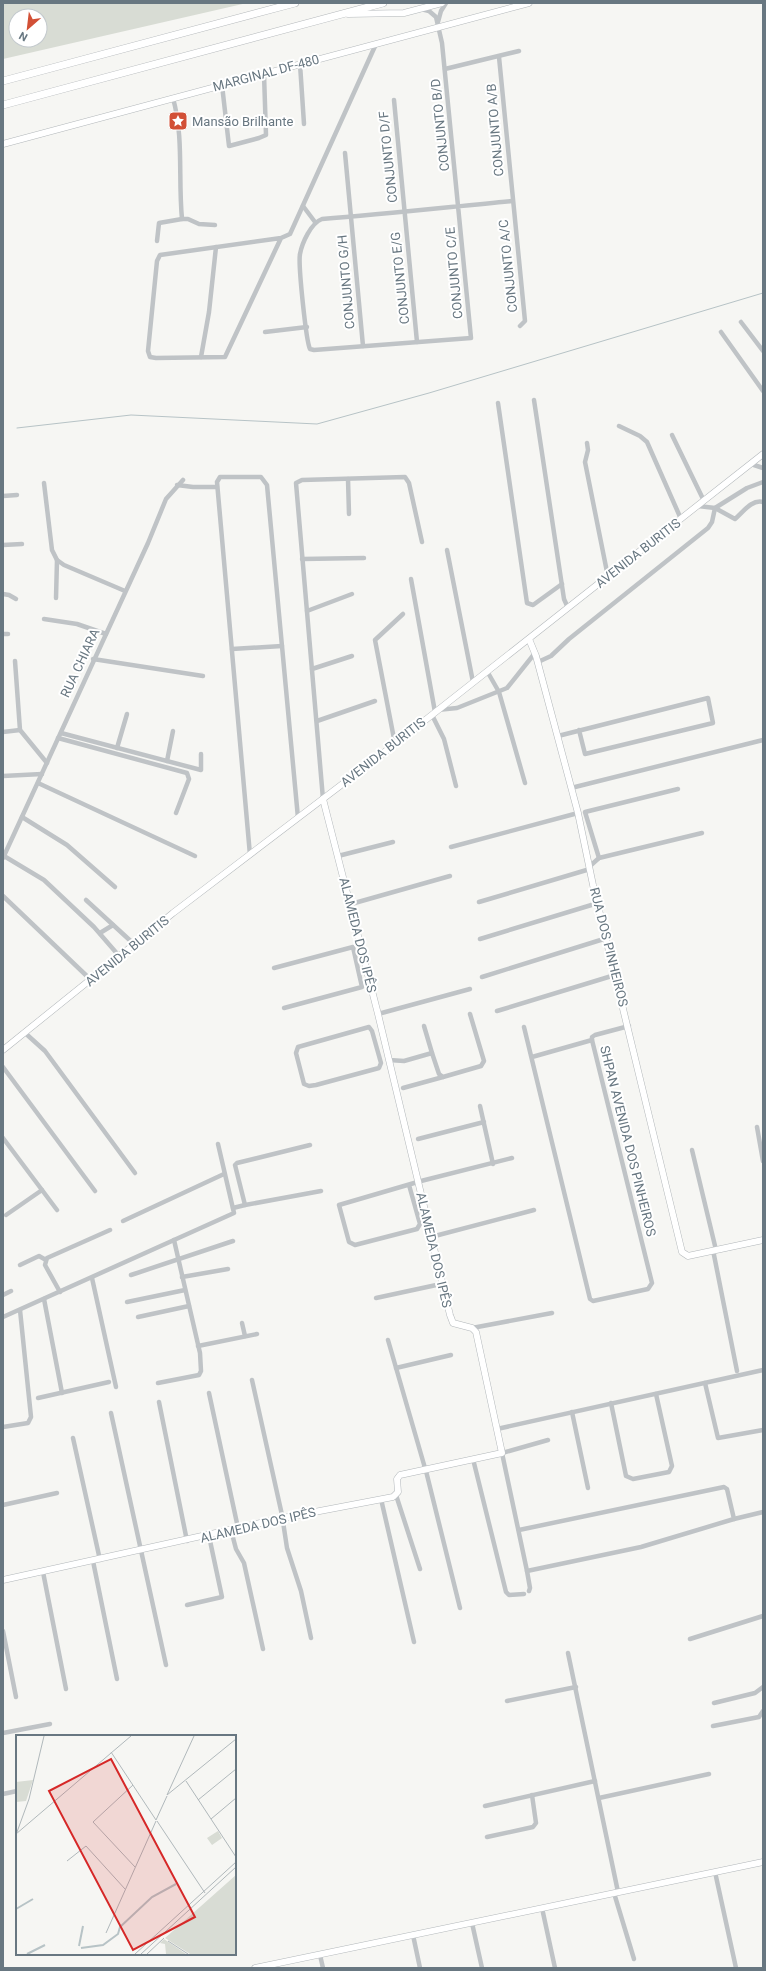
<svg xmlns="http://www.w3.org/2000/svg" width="766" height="1971" font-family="Roboto,sans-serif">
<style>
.green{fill:#d8dcd4;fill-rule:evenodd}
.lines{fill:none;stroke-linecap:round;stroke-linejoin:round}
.stream{stroke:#b7c3c6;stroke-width:1}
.secondary-casing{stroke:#b2b7ba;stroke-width:7}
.primary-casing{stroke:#b3b7ba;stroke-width:8}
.street{stroke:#bfc3c6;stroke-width:4.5}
.secondary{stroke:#fff;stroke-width:6}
.primary{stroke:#fff;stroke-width:7}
.labels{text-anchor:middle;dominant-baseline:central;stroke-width:4;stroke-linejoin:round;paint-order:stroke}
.street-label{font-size:13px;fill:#687781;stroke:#fff}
.poi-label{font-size:13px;fill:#687781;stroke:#fff;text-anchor:start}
.inset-river{fill:none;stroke:#b7c3c6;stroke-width:2}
.inset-road{fill:none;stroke:#b0b8bb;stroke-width:1}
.view{fill:#d62828;fill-opacity:0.15;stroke:#d62828;stroke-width:2}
.inset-edge{fill:none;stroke:#687781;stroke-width:2}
</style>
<rect width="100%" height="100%" fill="#f6f6f3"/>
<path class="green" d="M 3,3 L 247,3 L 3,59 ZM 16,16 L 40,16 L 40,40 L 16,40 Z"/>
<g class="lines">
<polyline class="stream" points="17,428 131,415 317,424 429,393 763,293"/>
<g class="secondary-casing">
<g id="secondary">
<polyline points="348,14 404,13 442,3"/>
<polyline points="3,144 529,3"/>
<polyline points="529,639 536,656 578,813 593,885 682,1252 688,1256 763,1240"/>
<polyline points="3,1050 173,913 395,744 763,454"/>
<polyline points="3,1580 283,1518 393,1497 398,1492 397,1479 400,1475 502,1453 476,1332 472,1328 453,1323 450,1315 378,1014 323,799"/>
<polyline points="255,1968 763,1862"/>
</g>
</g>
<g class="primary-casing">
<g id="primary">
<polyline points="3,81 295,3"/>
<polyline points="3,105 383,3"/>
</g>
</g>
<g class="street">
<path d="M 421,9 L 429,11 L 436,17 L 442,43 L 471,338 L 314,350 L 310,349 C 306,341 298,264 300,254 C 302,243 311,223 322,219 C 385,214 449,207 512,201"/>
<polyline points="438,22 441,11 446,3"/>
<polyline points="499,57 525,321 520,326"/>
<polyline points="300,64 304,124"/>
<polyline points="445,69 519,51"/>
<polyline points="222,85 229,146 259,138 266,135 264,74"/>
<path d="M 173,98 C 184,138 178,178 182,219 L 188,219 L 199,224 L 215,225"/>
<polyline points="394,100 417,342"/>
<polyline points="345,153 363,346"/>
<polyline points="303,206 315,222"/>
<polyline points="281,238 225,357 156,358 150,357 148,351 157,261 160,255 281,238 290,234 376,44"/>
<polyline points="157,241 159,223 182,219"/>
<polyline points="741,322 763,351"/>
<polyline points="265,332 307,327"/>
<polyline points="721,332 763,391"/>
<polyline points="201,357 209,312 216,247"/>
<polyline points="534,400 564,599 568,608"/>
<polyline points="498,403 527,603 533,605 562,584"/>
<polyline points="619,426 640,436 647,442 681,519"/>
<polyline points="672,435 704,501"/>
<polyline points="587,443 588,450 585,462 608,577"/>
<polyline points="751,464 763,468"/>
<polyline points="348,479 349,514"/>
<polyline points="44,483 52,550 57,560 64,565 125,591"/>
<polyline points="177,485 193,487 217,487"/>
<polyline points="3,496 17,495"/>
<path d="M 698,506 L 715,508 L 735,519 C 743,512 752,499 763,502"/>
<polyline points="3,545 22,544"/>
<polyline points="447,550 473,682"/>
<polyline points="302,559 364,558"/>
<polyline points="411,579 435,712"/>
<polyline points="3,594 9,595 16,599"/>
<polyline points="56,598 57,560"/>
<polyline points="307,611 352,594"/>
<polyline points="44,619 77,624 106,634"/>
<polyline points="3,634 8,634"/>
<polyline points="232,649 282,646"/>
<polyline points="93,659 203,676"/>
<polyline points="15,661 20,730 47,763"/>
<polyline points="538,662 551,656 569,639 708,528 712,522 715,508 747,488 763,482"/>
<polyline points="312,669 352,656"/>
<polyline points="487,671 499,692 525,783"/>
<polyline points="437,710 457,708 507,688 535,653"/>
<polyline points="432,715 444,739 456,786"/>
<polyline points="317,721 375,701"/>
<polyline points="3,732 20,730"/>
<polyline points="61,733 201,770 201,754"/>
<polyline points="558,736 708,698 713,723 585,754 579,730"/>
<polyline points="58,738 187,773 189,779 176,813"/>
<polyline points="395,744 375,640 403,614"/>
<polyline points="117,748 127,714"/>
<polyline points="167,761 173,731"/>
<polyline points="3,776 42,774"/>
<polyline points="38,783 195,856"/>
<polyline points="571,788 763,740"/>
<polyline points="678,789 585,812 599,858 702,833"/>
<polyline points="323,799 296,483 302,480 405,477 409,483 422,542"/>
<polyline points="22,817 67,845 115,887"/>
<polyline points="451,847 578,813"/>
<polyline points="250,855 217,482 220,477 261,477 267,485 298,818"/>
<polyline points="4,856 44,880 94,927 120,957"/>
<polyline points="338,856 393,842"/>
<polyline points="3,858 148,543 166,499 183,480"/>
<polyline points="590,866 599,858"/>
<polyline points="3,896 91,980"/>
<polyline points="86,900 135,945"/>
<polyline points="479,902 590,869"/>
<polyline points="351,904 450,876"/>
<polyline points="100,933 113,925"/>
<polyline points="480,939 598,903"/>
<polyline points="274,968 353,947 362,987 284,1008"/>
<polyline points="482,977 607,938"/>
<polyline points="497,1011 615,975"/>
<polyline points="378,1014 470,989"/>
<polyline points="424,1026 432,1053"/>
<polygon points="369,1027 372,1031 381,1063 379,1068 316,1085 309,1086 304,1084 296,1053 298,1047"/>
<polyline points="524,1027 590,1299 593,1301 648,1289 652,1283 592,1040 532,1057"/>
<polyline points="24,1032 45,1051 135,1173"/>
<polyline points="592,1040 592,1037 595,1035 629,1026"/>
<polyline points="389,1060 404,1061 432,1053 439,1074 443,1077 481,1066 484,1061 470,1014"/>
<polyline points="3,1067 95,1191"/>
<polyline points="403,1088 443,1077"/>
<polyline points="480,1106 493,1164"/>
<polyline points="757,1127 763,1161"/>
<polyline points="3,1138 57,1210"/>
<polyline points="418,1139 484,1122"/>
<polyline points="310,1145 237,1163 235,1165 245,1205 321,1191"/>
<polyline points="692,1150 716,1250"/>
<polyline points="409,1185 420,1224 417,1229 355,1245 349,1242 339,1205 421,1181 512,1158"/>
<polyline points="233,1208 245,1205"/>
<polyline points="6,1215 42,1190"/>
<polyline points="123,1221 224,1174"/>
<polyline points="431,1237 534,1210"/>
<polyline points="713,1250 737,1371"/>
<polyline points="20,1265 39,1256 46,1260"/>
<polyline points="131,1275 233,1241"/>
<polyline points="182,1277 228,1269"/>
<polyline points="92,1278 116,1387"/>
<polyline points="60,1292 45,1265 47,1258 110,1230"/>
<polyline points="3,1295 11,1291"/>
<polyline points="376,1298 441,1284"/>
<polyline points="44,1299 62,1393"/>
<polyline points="127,1302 185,1290"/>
<polyline points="3,1317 234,1213 218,1144"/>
<polyline points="138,1317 189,1306"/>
<polyline points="242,1323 245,1336"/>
<polyline points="472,1328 552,1313"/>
<polyline points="388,1340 427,1475 460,1608"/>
<polyline points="198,1346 257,1334"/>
<polyline points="396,1368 451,1355"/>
<polyline points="252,1380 282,1515 287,1548 301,1591 311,1638"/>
<polyline points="158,1383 199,1375 201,1371 200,1353 174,1240"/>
<polyline points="705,1383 718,1438 763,1430"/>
<polyline points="209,1393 238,1528"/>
<polyline points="38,1398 109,1382"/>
<polyline points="159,1402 187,1541"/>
<polyline points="611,1403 626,1476 633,1479 669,1472 672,1466 656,1394"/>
<polyline points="572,1412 588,1488"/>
<polyline points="111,1413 166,1665"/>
<polyline points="3,1427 28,1423 31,1417 20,1310"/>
<polyline points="497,1429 763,1370"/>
<polyline points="73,1438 100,1560"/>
<polyline points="473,1459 506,1592 509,1595 524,1594"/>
<polyline points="396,1495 420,1569"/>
<polyline points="381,1499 414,1642"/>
<polyline points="3,1505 57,1493"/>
<polyline points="734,1519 763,1512"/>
<polyline points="231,1530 236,1549 244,1563 263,1649"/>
<polyline points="519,1530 724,1487 727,1489 734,1519 641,1547 527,1571"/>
<polyline points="93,1561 117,1679"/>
<polyline points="43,1572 66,1689"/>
<polyline points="529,1591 530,1588 527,1571 502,1453 548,1440"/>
<polyline points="187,1605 222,1597 209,1536"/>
<polyline points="3,1631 16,1697"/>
<polyline points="690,1639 763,1616"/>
<polyline points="568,1653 618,1892"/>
<polyline points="507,1701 576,1687"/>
<polyline points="714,1703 755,1693 763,1687"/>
<polyline points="713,1726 759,1717 763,1711"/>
<polyline points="3,1733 50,1724"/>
<polyline points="3,1794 17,1791"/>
<polyline points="599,1798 709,1774"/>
<polyline points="485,1806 595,1781"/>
<polyline points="487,1837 533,1827 536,1823 532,1795"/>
<polyline points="715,1872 736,1968"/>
<polyline points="614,1893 634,1959"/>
<polyline points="542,1908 555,1968"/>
<polyline points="472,1923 482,1968"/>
<polyline points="413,1935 420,1968"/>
<polyline points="320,1955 323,1968"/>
</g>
<use href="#secondary" class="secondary"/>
<use href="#primary" class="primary"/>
</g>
<defs>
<g id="sight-square" transform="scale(1)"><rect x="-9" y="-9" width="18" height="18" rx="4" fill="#d25036" stroke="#fff"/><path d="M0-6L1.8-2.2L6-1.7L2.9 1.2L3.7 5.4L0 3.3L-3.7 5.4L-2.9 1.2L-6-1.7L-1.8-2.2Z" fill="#fff"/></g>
</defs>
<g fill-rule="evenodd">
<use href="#sight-square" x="178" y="121"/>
</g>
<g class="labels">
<g class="street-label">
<text transform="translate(266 73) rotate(-15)">MARGINAL DF-480</text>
<text transform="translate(440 125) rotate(-96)">CONJUNTO B/D</text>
<text transform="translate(495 130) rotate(-95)">CONJUNTO A/B</text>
<text transform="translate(388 157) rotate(-96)">CONJUNTO D/F</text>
<text transform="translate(508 266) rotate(-96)">CONJUNTO A/C</text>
<text transform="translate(454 273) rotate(-95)">CONJUNTO C/E</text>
<text transform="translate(400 278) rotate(-96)">CONJUNTO E/G</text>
<text transform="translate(346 282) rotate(-95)">CONJUNTO G/H</text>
<text transform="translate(638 553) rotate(-38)">AVENIDA BURITIS</text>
<text transform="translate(80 663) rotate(-65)">RUA CHIARA</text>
<text transform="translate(383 752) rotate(-38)">AVENIDA BURITIS</text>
<text transform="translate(358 935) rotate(76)">ALAMEDA DOS IPÊS</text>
<text transform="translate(609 947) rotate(76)">RUA DOS PINHEIROS</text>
<text transform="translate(127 951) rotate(-39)">AVENIDA BURITIS</text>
<text transform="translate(628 1141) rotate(76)">SHPAN AVENIDA DOS PINHEIROS</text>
<text transform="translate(434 1250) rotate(77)">ALAMEDA DOS IPÊS</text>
<text transform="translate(258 1525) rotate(-13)">ALAMEDA DOS IPÊS</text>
</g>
<g class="poi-label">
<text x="192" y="121">Mansão Brilhante</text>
</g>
</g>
<g transform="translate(16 1735)">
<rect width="220" height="220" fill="#f6f6f3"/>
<path d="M 17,45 L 10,66 L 0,67 L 0,47 ZM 202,96 L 206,103 L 196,110 L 191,103 ZM 220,140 L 220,219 L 174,219 L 149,203 ZM 148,204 L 170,219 L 150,219 L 149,209 L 144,208 Z" fill="#d8dcd4"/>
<path class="inset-river" d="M 0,174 L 17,164M 63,211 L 67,191M 65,213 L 87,210 L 102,199 L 104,192 L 136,162 L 160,149M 11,219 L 29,210"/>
<path class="inset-road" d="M 95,17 L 140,85M 170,46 L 220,122M 117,50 L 77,87 L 119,132M 151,60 L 220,4M 151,60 L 178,1M 182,65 L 220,34M 195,84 L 220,63M 140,85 L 151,61M 141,86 L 189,158M 1,97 L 13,64 L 28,1M 0,99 L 115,1M 51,126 L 70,111 L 109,154M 90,198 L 140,86M 152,206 L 172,219M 119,219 L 220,127M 125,219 L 220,132M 131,219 L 148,203"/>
<path class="view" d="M 95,24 L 179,182 L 117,215 L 33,56 Z"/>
<rect width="220" height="220" class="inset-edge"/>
</g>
<rect width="766" height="1971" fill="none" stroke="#687781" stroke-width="8"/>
<g transform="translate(28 28) rotate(208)"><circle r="19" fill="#ffffff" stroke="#c3c9cd"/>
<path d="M0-3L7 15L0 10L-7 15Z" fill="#d25036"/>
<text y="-6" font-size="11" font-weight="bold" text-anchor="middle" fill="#687781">N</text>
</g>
</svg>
